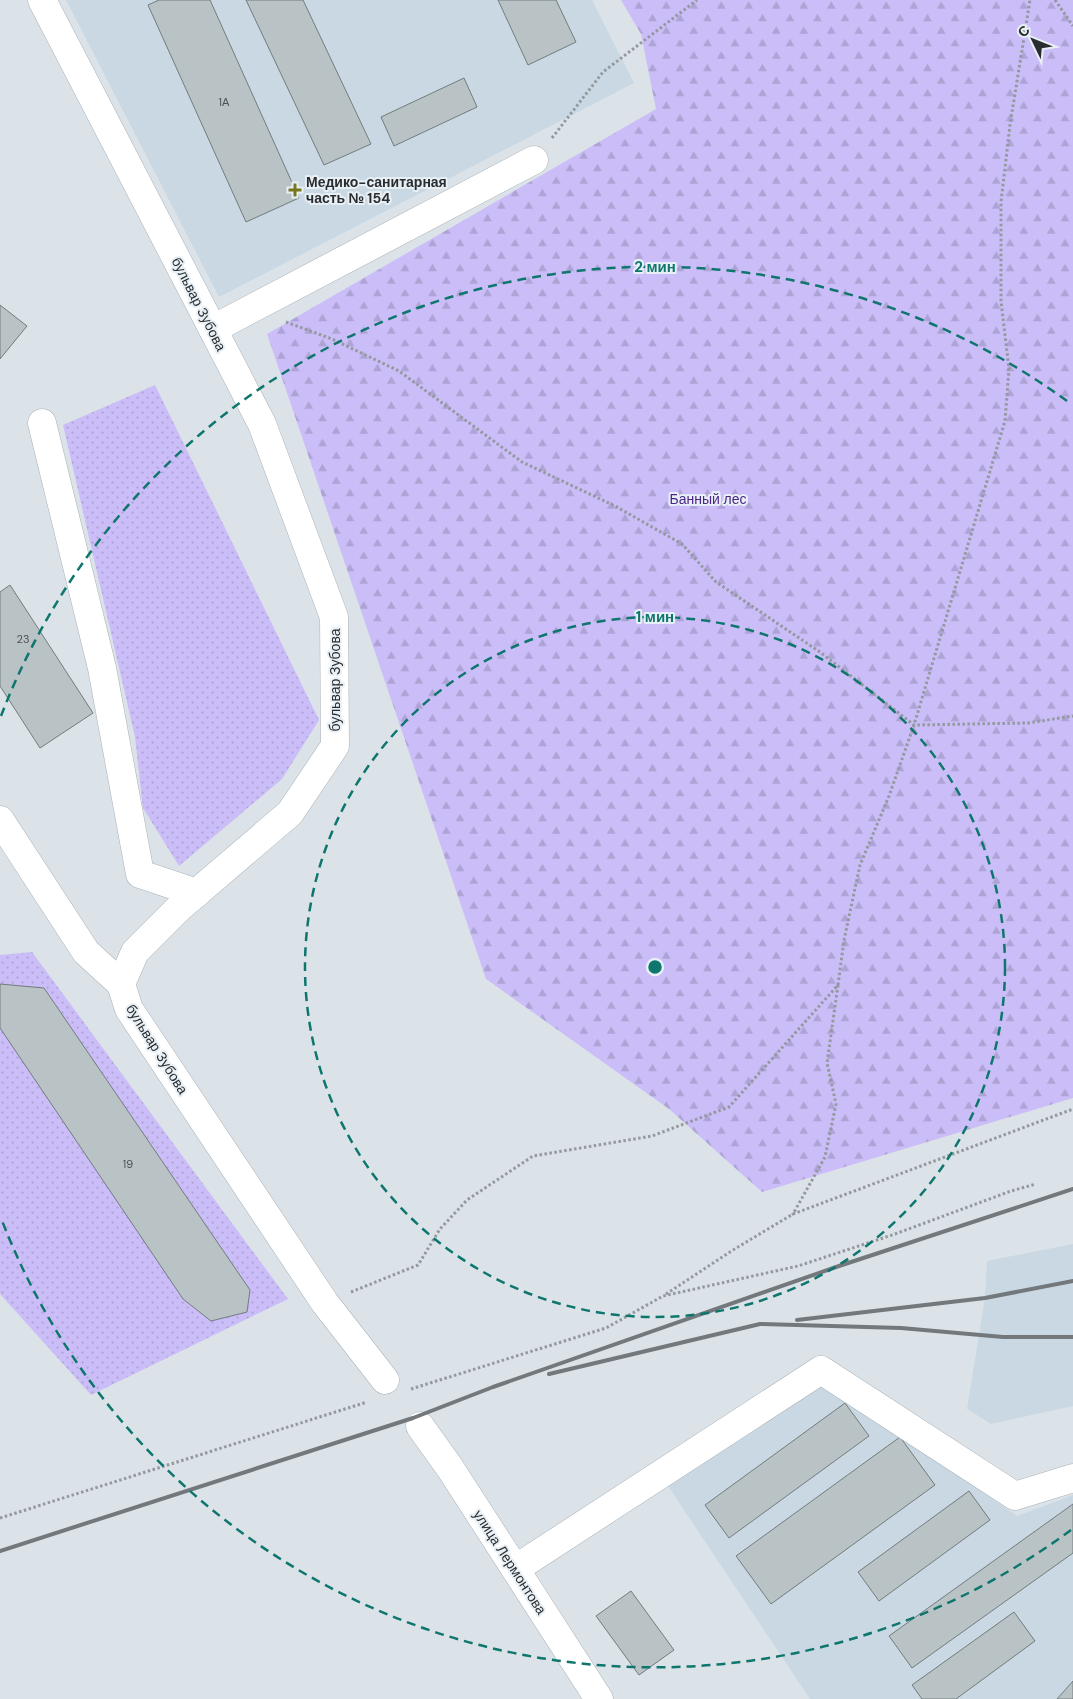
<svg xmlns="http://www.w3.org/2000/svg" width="1073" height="1699" font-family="'DM Sans',sans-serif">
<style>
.built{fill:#c9d8e2}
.green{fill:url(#green-dots)}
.forest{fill:url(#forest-firs)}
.building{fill:#b9c3c6;stroke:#727c7e}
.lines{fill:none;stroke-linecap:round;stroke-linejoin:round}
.minor-casing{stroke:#abb2b8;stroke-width:29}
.path{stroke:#93999e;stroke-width:3;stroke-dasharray:2.5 2.5;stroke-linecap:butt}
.minor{stroke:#fff;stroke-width:28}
.rail{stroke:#73787c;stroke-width:4}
.ring{fill:none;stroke:#0f766e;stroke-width:2.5;stroke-dasharray:9 6}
.poi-dot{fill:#75761d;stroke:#e8f0f6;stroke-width:2}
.labels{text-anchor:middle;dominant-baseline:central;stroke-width:4;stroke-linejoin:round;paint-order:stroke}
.number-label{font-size:11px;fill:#4e5255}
.poi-label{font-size:14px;font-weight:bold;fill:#2a2d2f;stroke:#e8f0f6;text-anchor:start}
.street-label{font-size:14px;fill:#2a2d2f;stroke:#e8f0f6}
.park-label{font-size:14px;fill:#4b258a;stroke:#e8f0f6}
.centre{fill:#0f766e;stroke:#e8f0f6;stroke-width:2.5}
.ring-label{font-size:15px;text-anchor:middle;font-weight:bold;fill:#0f766e;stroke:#e8f0f6;stroke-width:4;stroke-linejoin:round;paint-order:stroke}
</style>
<defs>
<pattern id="green-dots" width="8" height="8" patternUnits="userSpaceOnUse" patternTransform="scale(1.25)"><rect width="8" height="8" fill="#cbbdf8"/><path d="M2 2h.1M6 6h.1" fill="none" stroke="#aea3d5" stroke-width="1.8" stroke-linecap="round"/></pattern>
<pattern id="forest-firs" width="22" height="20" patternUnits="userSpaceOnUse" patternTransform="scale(1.25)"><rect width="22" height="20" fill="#cbbdf8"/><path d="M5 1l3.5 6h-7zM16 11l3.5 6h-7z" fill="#aea3d5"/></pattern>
</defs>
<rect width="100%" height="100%" fill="#dbe3e9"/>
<g class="built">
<polygon points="66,0 592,0 634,83 219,297"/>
<polygon points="1073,1244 1073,1406 991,1424 967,1409 985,1298 987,1261"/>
<polygon points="822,1382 1017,1516 1073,1495 1073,1699 810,1699 668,1486"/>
</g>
<g class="green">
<polygon points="155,385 319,720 282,779 179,866 143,808 135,737 63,425"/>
<polygon points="32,952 288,1299 91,1395 0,1294 0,955"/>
</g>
<polygon class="forest" points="621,0 1073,0 1073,1098 762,1192 669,1109 486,979 267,334 656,109 641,34"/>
<g class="building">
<polygon points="159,0 210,0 299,198 246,222 148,5"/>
<polygon points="246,0 303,0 371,144 324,165"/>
<polygon points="498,0 556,0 576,42 528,65"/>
<polygon points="464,78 477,107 394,146 381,117"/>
<polygon points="0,305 27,326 0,359"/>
<polygon points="10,585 93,713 40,748 0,686 0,592"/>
<polygon points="0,984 44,988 250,1290 247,1312 211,1321 183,1299 0,1028"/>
<polygon points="845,1403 869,1436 729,1538 705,1505"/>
<polygon points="900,1437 935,1485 771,1604 736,1556"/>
<polygon points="969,1491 990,1520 879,1601 858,1572"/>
<polygon points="1073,1504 1073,1553 912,1668 889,1636"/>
<polygon points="631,1591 674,1650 639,1675 596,1616"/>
<polygon points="1014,1612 1035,1641 956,1699 922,1699 912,1685"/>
<polygon points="1073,1681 1073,1699 1057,1699"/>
</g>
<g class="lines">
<g class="minor-casing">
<g id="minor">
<polyline points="42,0 262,424 334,617 335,746 290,813 180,907 135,952 121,984 129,1009 325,1303 385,1380"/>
<polyline points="213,329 534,160"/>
<polyline points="42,423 102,668 140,874 197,893"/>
<polyline points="0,820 86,952 121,984"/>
<polyline points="420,1426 450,1468 599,1699"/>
<polyline points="515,1569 821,1370 1015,1496 1073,1478"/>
</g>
</g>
<g class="path">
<polyline points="1055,0 1073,26"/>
<polyline points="552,138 603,72 697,0"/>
<polyline points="286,322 332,339 399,371 522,462 615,506 682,544 716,582 820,652 914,725 1028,723 1073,716"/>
<polyline points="838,985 844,940 860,865 889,796 914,725 1005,421 1009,369 1001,301 1001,202 1010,125 1030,0"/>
<polyline points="351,1292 418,1265 440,1229 467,1200 533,1156 652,1136 729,1107 838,985 827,1063 836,1104 825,1157 793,1214 1073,1109"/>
<polyline points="666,1294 733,1250 793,1214"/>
<polyline points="411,1389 606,1328 663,1296 798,1266 895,1234 1011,1191 1036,1184"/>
<polyline points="0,1518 367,1402"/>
</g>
<use href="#minor" class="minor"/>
<g class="rail">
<polyline points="797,1320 985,1298 1073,1281"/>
<polyline points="549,1374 760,1324 901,1328 1003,1337 1073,1337"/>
<polyline points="0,1551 413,1418 493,1387 839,1266 1073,1189"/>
</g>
</g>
<g class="ring">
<circle cx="655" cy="967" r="350"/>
<path d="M1071 1530A700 700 0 0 1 1 1218M1 716A700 700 0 0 1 1071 404"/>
</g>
<path class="poi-dot" d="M292.5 182.5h5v5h5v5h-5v5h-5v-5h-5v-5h5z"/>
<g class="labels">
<g class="number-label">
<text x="224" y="102">1А</text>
<text x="23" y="639">23</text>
<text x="128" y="1164">19</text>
</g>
<g class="poi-label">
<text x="306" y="182">Медико-санитарная<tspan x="306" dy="16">часть № 154</tspan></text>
</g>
<g class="street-label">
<text transform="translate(199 304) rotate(63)">бульвар Зубова</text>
<text transform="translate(335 680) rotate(-90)">бульвар Зубова</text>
<text transform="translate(157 1049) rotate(58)">бульвар Зубова</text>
<text transform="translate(510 1562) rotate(57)">улица Лермонтова</text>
</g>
<g class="park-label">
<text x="708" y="499">Банный лес</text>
</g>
</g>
<circle cx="655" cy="967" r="8" class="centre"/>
<g class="ring-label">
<text x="655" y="272">2 мин</text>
<text x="655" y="622">1 мин</text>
</g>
<g transform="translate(1033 40) rotate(313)" stroke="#e8f0f6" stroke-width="4" paint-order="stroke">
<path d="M0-4L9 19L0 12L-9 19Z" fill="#2a2d2f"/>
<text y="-8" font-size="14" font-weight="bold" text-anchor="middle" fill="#2a2d2f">С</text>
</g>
</svg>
